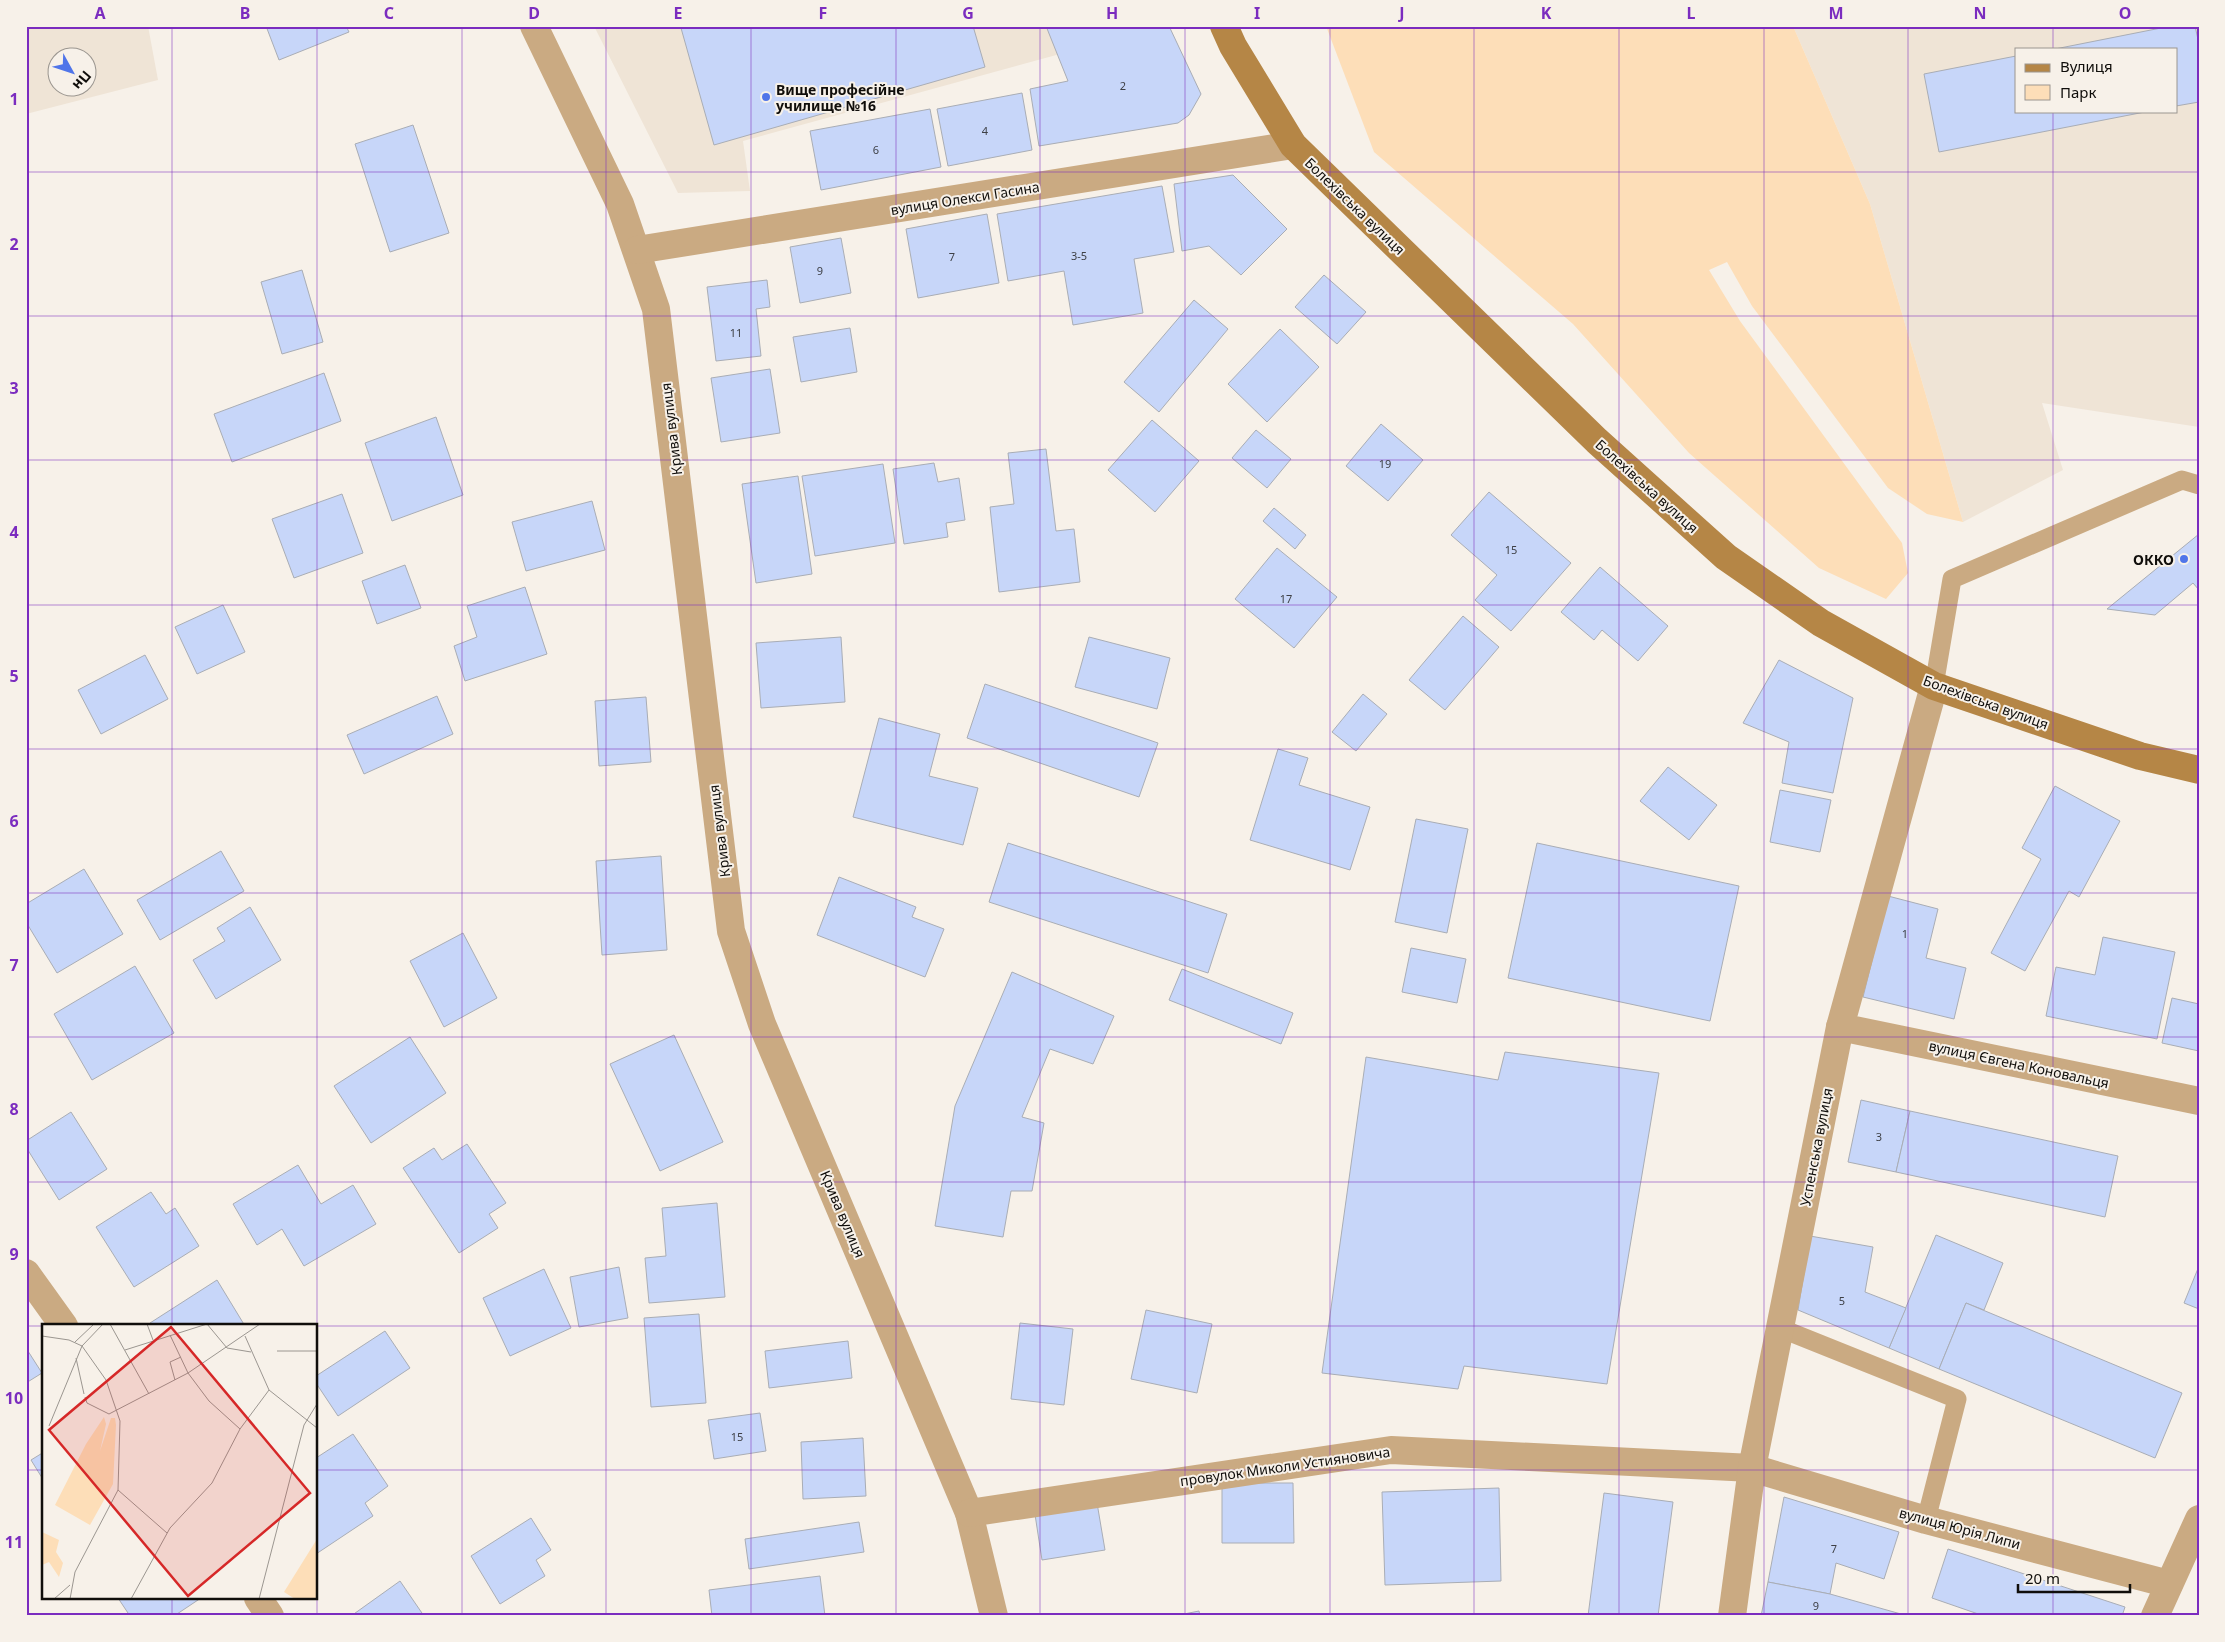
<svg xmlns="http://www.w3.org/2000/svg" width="2225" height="1642" font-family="'Noto Sans',sans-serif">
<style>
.built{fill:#efe4d6;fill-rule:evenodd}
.green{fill:#fddeb8}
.building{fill:#c7d6f9;stroke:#a9adb5}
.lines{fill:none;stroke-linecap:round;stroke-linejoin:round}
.service{stroke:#caaa82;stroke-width:19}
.minor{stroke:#caaa82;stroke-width:28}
.tertiary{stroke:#caaa82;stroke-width:28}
.secondary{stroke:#b58646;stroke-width:28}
.grid{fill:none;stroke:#7b2cbf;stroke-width:1;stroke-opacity:0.55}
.poi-dot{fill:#5075e9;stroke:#f7f1e9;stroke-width:2}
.labels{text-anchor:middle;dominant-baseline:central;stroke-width:4;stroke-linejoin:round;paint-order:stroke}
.number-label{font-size:11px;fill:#3e4046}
.poi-label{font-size:14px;font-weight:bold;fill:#100e0b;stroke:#f7f1e9;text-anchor:start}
.street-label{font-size:14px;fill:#100e0b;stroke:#f7f1e9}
.inset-road{fill:none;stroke:#9b9690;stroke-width:1}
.view{fill:#d62828;fill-opacity:0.15;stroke:#d62828;stroke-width:2.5}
.inset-edge{fill:none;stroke:#100e0b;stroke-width:2.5}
.neatline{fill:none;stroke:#7b2cbf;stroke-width:2}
.grid-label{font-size:16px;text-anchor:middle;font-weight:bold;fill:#7b2cbf}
</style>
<rect width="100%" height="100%" fill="#f7f1e9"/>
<g class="built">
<path d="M 26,26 L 148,26 L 158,80 L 26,114 ZM 58,58 L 88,58 L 88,88 L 58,88 Z"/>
<polygon points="594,26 1050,26 1060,54 743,141 750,191 678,193"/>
<path d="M 1793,26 L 2199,26 L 2199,427 L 2042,403 L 2063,470 L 1963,522 L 1870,204 ZM 2016,49 L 2176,49 L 2176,111 L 2016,111 Z"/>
</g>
<polygon class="green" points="1326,26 1793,26 1870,204 1963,522 1927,514 1888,488 1752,306 1727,262 1709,270 1740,321 1902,543 1908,573 1886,599 1819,568 1689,453 1573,324 1374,152"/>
<g class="building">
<polygon points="266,26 346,26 349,32 279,60"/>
<polygon points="689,26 973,26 985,67 714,145 681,28"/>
<polygon points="1046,26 1169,26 1201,94 1189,115 1178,123 1039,146 1030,89 1068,81"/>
<polygon points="2171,26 2195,26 2199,44 2199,102 2176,106 2176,49 2055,49"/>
<polygon points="2016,56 2016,111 2150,111 1939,152 1924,74"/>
<polygon points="1022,93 1032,150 948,166 937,109"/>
<polygon points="930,109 941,167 821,190 810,131"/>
<polygon points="413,125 449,233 390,252 355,144"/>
<polygon points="1233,175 1287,229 1241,275 1209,246 1182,251 1174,184"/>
<polygon points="1162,186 1174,252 1134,259 1143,313 1073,325 1064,271 1008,281 997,214"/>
<polygon points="987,214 999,283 918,298 906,229"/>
<polygon points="841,238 851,293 800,303 790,247"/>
<polygon points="302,270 323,342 282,354 261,282"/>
<polygon points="1324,275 1366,312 1337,344 1295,307"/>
<polygon points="767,280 770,307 756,309 761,356 716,361 707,287"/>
<polygon points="1194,300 1228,329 1159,412 1124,382"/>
<polygon points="850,328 857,372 801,382 793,337"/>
<polygon points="1280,329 1319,367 1267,422 1228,384"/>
<polygon points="770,369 780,433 721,442 711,378"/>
<polygon points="324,373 341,421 232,462 214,414"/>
<polygon points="436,417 463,495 392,521 365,443"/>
<polygon points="1152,420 1199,461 1155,512 1108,470"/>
<polygon points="1381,424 1423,460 1388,501 1346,466"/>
<polygon points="1256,430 1291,459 1267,488 1232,458"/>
<polygon points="1046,449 1056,531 1074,529 1080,582 999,592 990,507 1014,504 1008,453"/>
<polygon points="934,463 938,482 959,478 965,520 946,523 948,537 904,544 893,469"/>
<polygon points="883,464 895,543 815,556 802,476"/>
<polygon points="798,476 812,574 756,583 742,484"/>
<polygon points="1489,492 1571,563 1511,631 1475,600 1497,575 1451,535"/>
<polygon points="342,494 363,553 294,578 272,519"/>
<polygon points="592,501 605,550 526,571 512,522"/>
<polygon points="1274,508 1306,535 1295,549 1263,521"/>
<polygon points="2199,534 2199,590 2193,583 2155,615 2107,609"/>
<polygon points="1277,548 1337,597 1294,648 1235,599"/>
<polygon points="405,565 421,608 377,624 362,581"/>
<polygon points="1600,567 1668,626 1638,661 1602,630 1594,640 1561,612"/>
<polygon points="525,587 547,654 465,681 454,646 477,637 467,606"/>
<polygon points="223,605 245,652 197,674 175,627"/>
<polygon points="1463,616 1499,647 1445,710 1409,680"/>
<polygon points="841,637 845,702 761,708 756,643"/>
<polygon points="1089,637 1170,658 1157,709 1075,687"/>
<polygon points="145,655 168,699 101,734 78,690"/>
<polygon points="1779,660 1853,698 1833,793 1782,783 1789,742 1743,723"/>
<polygon points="985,684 1158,743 1139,797 967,738"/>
<polygon points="1363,694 1387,714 1356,751 1332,732"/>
<polygon points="437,696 453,734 364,774 347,735"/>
<polygon points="646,697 651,762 599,766 595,701"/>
<polygon points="879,718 940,734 929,776 978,788 963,845 853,817"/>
<polygon points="1278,749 1308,758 1299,785 1370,807 1350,870 1250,840"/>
<polygon points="1668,767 1717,805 1689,840 1640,801"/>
<polygon points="2055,786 2120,821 2079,897 2069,891 2025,971 1991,953 2041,859 2022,848"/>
<polygon points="1780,790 1831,800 1820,852 1770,842"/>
<polygon points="1416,819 1468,829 1447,933 1395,922"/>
<polygon points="1008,843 1227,914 1208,973 989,902"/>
<polygon points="1537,843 1739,886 1710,1021 1508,978"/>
<polygon points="221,851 244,891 160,940 137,900"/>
<polygon points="661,856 667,950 602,955 596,861"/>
<polygon points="84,869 123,934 57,973 26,922 26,904"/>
<polygon points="839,877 916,907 912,917 944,929 925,977 817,935"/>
<polygon points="1888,896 1938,909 1926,958 1966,968 1954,1019 1863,997"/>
<polygon points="250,907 281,960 216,999 193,960 225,941 217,928"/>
<polygon points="463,933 497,998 444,1027 410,961"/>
<polygon points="2103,937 2175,952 2157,1039 2046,1016 2056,967 2095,975"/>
<polygon points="1411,948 1466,959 1457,1003 1402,992"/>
<polygon points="135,966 174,1033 92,1080 54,1014"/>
<polygon points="1182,969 1293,1013 1281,1044 1169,1000"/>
<polygon points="1012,972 1114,1016 1093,1064 1050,1049 1022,1117 1044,1123 1032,1191 1011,1191 1003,1237 935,1226 955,1106"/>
<polygon points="2172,998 2199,1004 2199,1051 2162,1043"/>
<polygon points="674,1035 723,1142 660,1171 610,1064"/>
<polygon points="410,1037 446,1093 371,1143 334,1086"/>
<polygon points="1505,1052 1659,1073 1607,1384 1464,1366 1458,1389 1322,1373 1366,1057 1498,1080"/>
<polygon points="1861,1100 1910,1111 1896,1172 1848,1162"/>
<polygon points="1910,1111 2118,1156 2105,1217 1896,1172"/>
<polygon points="71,1112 107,1169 59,1200 26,1147 26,1141"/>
<polygon points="467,1144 506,1203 489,1214 498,1228 459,1253 403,1168 434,1148 442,1160"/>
<polygon points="298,1165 321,1204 353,1185 376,1224 304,1266 282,1229 257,1245 233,1204"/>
<polygon points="151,1192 166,1214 175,1208 199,1246 134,1287 96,1227"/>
<polygon points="717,1203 725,1297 649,1303 645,1258 666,1256 662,1208"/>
<polygon points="1936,1235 2003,1263 1984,1310 1966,1303 1939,1369 1889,1348"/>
<polygon points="1810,1236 1873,1247 1865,1292 1906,1308 1889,1348 1798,1310"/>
<polygon points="2199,1266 2199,1309 2184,1303"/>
<polygon points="619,1267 628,1318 579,1327 570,1277"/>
<polygon points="544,1269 571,1328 510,1356 483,1298"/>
<polygon points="217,1280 245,1326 151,1326 150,1323"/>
<polygon points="1966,1303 2182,1393 2155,1458 1939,1369"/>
<polygon points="1146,1310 1212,1324 1197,1393 1131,1379"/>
<polygon points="699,1314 706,1403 651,1407 644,1318"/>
<polygon points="1020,1323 1073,1329 1064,1405 1011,1399"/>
<polygon points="385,1331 410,1368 338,1416 316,1383 316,1376"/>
<polygon points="848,1341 852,1378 769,1388 765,1351"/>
<polygon points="26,1348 42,1373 26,1383"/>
<polygon points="760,1413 766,1451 714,1459 708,1420"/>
<polygon points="353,1434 388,1486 365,1503 373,1516 316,1554 316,1458"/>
<polygon points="863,1438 866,1496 803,1499 801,1442"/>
<polygon points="44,1452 44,1481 31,1460"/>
<polygon points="1222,1483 1293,1483 1294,1543 1222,1543"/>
<polygon points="1499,1488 1501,1581 1385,1585 1382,1492"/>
<polygon points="1604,1493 1673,1502 1658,1616 1588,1616"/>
<polygon points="1096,1497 1105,1550 1042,1560 1034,1508"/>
<polygon points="1784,1497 1899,1532 1884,1579 1836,1563 1830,1594 1768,1582"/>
<polygon points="531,1518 551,1550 536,1560 545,1576 500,1604 471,1556"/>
<polygon points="859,1522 864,1552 749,1569 745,1539"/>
<polygon points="1948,1549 2125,1607 2122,1616 1984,1616 1932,1598"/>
<polygon points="820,1576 825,1616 712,1616 709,1590"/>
<polygon points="400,1581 424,1616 351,1616"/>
<polygon points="1768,1582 1830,1594 1908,1616 1761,1616"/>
<polygon points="118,1598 201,1598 174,1616 130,1616"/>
<polygon points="1199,1611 1200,1616 1174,1616"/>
</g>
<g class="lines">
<g class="service">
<polyline points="1934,686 1952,579 2182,480 2199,485"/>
<polyline points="1780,1328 1957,1399 1926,1520"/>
</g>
<g class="minor">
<polyline points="534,26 620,204 656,309 731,931 762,1024 969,1513 994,1616"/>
<polyline points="637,250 1293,145"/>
<polyline points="26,1273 64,1326"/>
<polyline points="969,1513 1391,1450 1752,1468 1926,1520 2169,1584"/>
<polyline points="258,1598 270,1616"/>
<polyline points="1732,1616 1752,1468 1840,1027"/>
<polyline points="2155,1616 2199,1519"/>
</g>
<polyline class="tertiary" points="1934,686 1840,1027 2199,1101"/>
<polyline class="secondary" points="1224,26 1233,46 1293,145 1597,441 1726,557 1821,623 1934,686 2140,756 2199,770"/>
</g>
<path class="grid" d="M 172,26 L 172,1326M 317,26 L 317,1616M 462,26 L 462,1616M 606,26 L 606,1616M 751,26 L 751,1616M 896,26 L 896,1616M 1040,26 L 1040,1616M 1185,26 L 1185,1616M 1330,26 L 1330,1616M 1474,26 L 1474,1616M 1619,26 L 1619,1616M 1764,26 L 1764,1616M 1908,26 L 1908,1616M 2053,26 L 2053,49M 2053,111 L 2053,1616M 26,172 L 2199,172M 26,316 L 2199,316M 26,460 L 2199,460M 26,605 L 2199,605M 26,749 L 2199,749M 26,893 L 2199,893M 26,1037 L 2199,1037M 26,1182 L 2199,1182M 26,1326 L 44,1326M 316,1326 L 2199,1326M 26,1470 L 44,1470M 316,1470 L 2199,1470M 172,1598 L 172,1616"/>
<g class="poi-dot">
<circle cx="766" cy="97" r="5"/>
<circle cx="2184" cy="559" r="5"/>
</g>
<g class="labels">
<g class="number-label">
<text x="1123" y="85">2</text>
<text x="985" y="130">4</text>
<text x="876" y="149">6</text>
<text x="1079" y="255">3-5</text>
<text x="952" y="256">7</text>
<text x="820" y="270">9</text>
<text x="736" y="332">11</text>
<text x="1385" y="463">19</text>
<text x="1511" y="549">15</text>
<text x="1286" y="598">17</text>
<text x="1905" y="933">1</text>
<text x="1879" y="1136">3</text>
<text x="1842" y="1300">5</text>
<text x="737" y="1436">15</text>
<text x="1834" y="1548">7</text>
<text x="1816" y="1605">9</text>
</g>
<g class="poi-label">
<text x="776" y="89">Вище професійне<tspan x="776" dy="16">училище №16</tspan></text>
<text x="2174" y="559" text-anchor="end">ОККО</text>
</g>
<g class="street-label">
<text transform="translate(965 198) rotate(-9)">вулиця Олекси Гасина</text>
<text transform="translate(1355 206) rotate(44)">Болехівська вулиця</text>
<text transform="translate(671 429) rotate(-97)">Крива вулиця</text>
<text transform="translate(1647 486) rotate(42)">Болехівська вулиця</text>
<text transform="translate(1986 702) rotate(20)">Болехівська вулиця</text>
<text transform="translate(719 831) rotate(-97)">Крива вулиця</text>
<text transform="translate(2019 1064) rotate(12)">вулиця Євгена Коновальця</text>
<text transform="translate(1816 1147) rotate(-79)">Успенська вулиця</text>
<text transform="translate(843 1214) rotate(67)">Крива вулиця</text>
<text transform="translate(1285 1466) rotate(-8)">провулок Миколи Устияновича</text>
<text transform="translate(1960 1528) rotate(15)">вулиця Юрія Липи</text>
</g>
</g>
<g transform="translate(42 1324)">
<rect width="275" height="275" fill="#f7f1e9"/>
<path d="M 62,93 L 64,100 L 58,127 L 69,94 L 73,94 L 74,101 L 71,160 L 48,201 L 13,181 L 44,120 ZM 0,208 L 17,216 L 14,228 L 21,239 L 17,253 L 7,238 L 0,241 ZM 275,215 L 275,275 L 253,275 L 242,268 Z" fill="#fddeb8"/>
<path class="inset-road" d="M 68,0 L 107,70M 105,0 L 111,16M 165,0 L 185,24 L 209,28M 128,11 L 146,49 L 167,77 L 198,105M 0,12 L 27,16 L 40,22 L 64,56 L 78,97 L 76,166 L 33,248 L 28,275M 203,12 L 227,66 L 275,104M 33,18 L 52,0M 40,22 L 61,0M 83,26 L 165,0M 235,27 L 275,27M 34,34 L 42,70M 133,56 L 128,38 L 139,33M 43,73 L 45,79 L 67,90 L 146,49 L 218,0M 7,102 L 40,22M 76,166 L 125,209M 12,275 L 28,261M 89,275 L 128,204 L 170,159 L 198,105 L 227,66M 217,275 L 262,101 L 275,80"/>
<path class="view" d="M 129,3 L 268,169 L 146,272 L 7,106 Z"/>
<rect width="275" height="275" class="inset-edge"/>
</g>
<rect width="2225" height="1642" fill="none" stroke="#f7f1e9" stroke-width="55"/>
<rect x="2015" y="48" width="162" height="65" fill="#f7f1e9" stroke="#9b9690"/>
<rect x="2025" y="64" width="25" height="8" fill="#b58646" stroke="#9b9690"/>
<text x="2060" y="72" font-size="15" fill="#100e0b">Вулиця</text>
<rect x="2025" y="85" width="25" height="15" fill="#fddeb8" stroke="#9b9690"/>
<text x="2060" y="98" font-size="15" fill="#100e0b">Парк</text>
<g transform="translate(72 72) rotate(130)"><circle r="24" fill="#f7f1e9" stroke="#9b9690"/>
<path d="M0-4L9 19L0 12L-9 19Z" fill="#5075e9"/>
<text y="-8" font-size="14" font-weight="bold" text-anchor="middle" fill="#100e0b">Пн</text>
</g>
<path d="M2018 1584v8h112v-8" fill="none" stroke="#100e0b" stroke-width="2.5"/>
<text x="2025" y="1584" font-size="15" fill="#100e0b" stroke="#f7f1e9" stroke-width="4" paint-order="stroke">20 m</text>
<rect x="28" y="28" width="2170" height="1586" class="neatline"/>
<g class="grid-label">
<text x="100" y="19">A</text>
<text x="245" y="19">B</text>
<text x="389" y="19">C</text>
<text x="534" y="19">D</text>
<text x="678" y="19">E</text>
<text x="823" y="19">F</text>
<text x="968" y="19">G</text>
<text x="1112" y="19">H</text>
<text x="1257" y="19">I</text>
<text x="1402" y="19">J</text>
<text x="1546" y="19">K</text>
<text x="1691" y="19">L</text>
<text x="1836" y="19">M</text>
<text x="1980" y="19">N</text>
<text x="2125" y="19">O</text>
<text x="14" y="105">1</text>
<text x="14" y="250">2</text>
<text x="14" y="394">3</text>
<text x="14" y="538">4</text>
<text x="14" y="682">5</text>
<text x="14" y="827">6</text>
<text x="14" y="971">7</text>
<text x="14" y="1115">8</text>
<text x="14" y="1260">9</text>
<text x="14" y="1404">10</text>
<text x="14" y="1548">11</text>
</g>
</svg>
